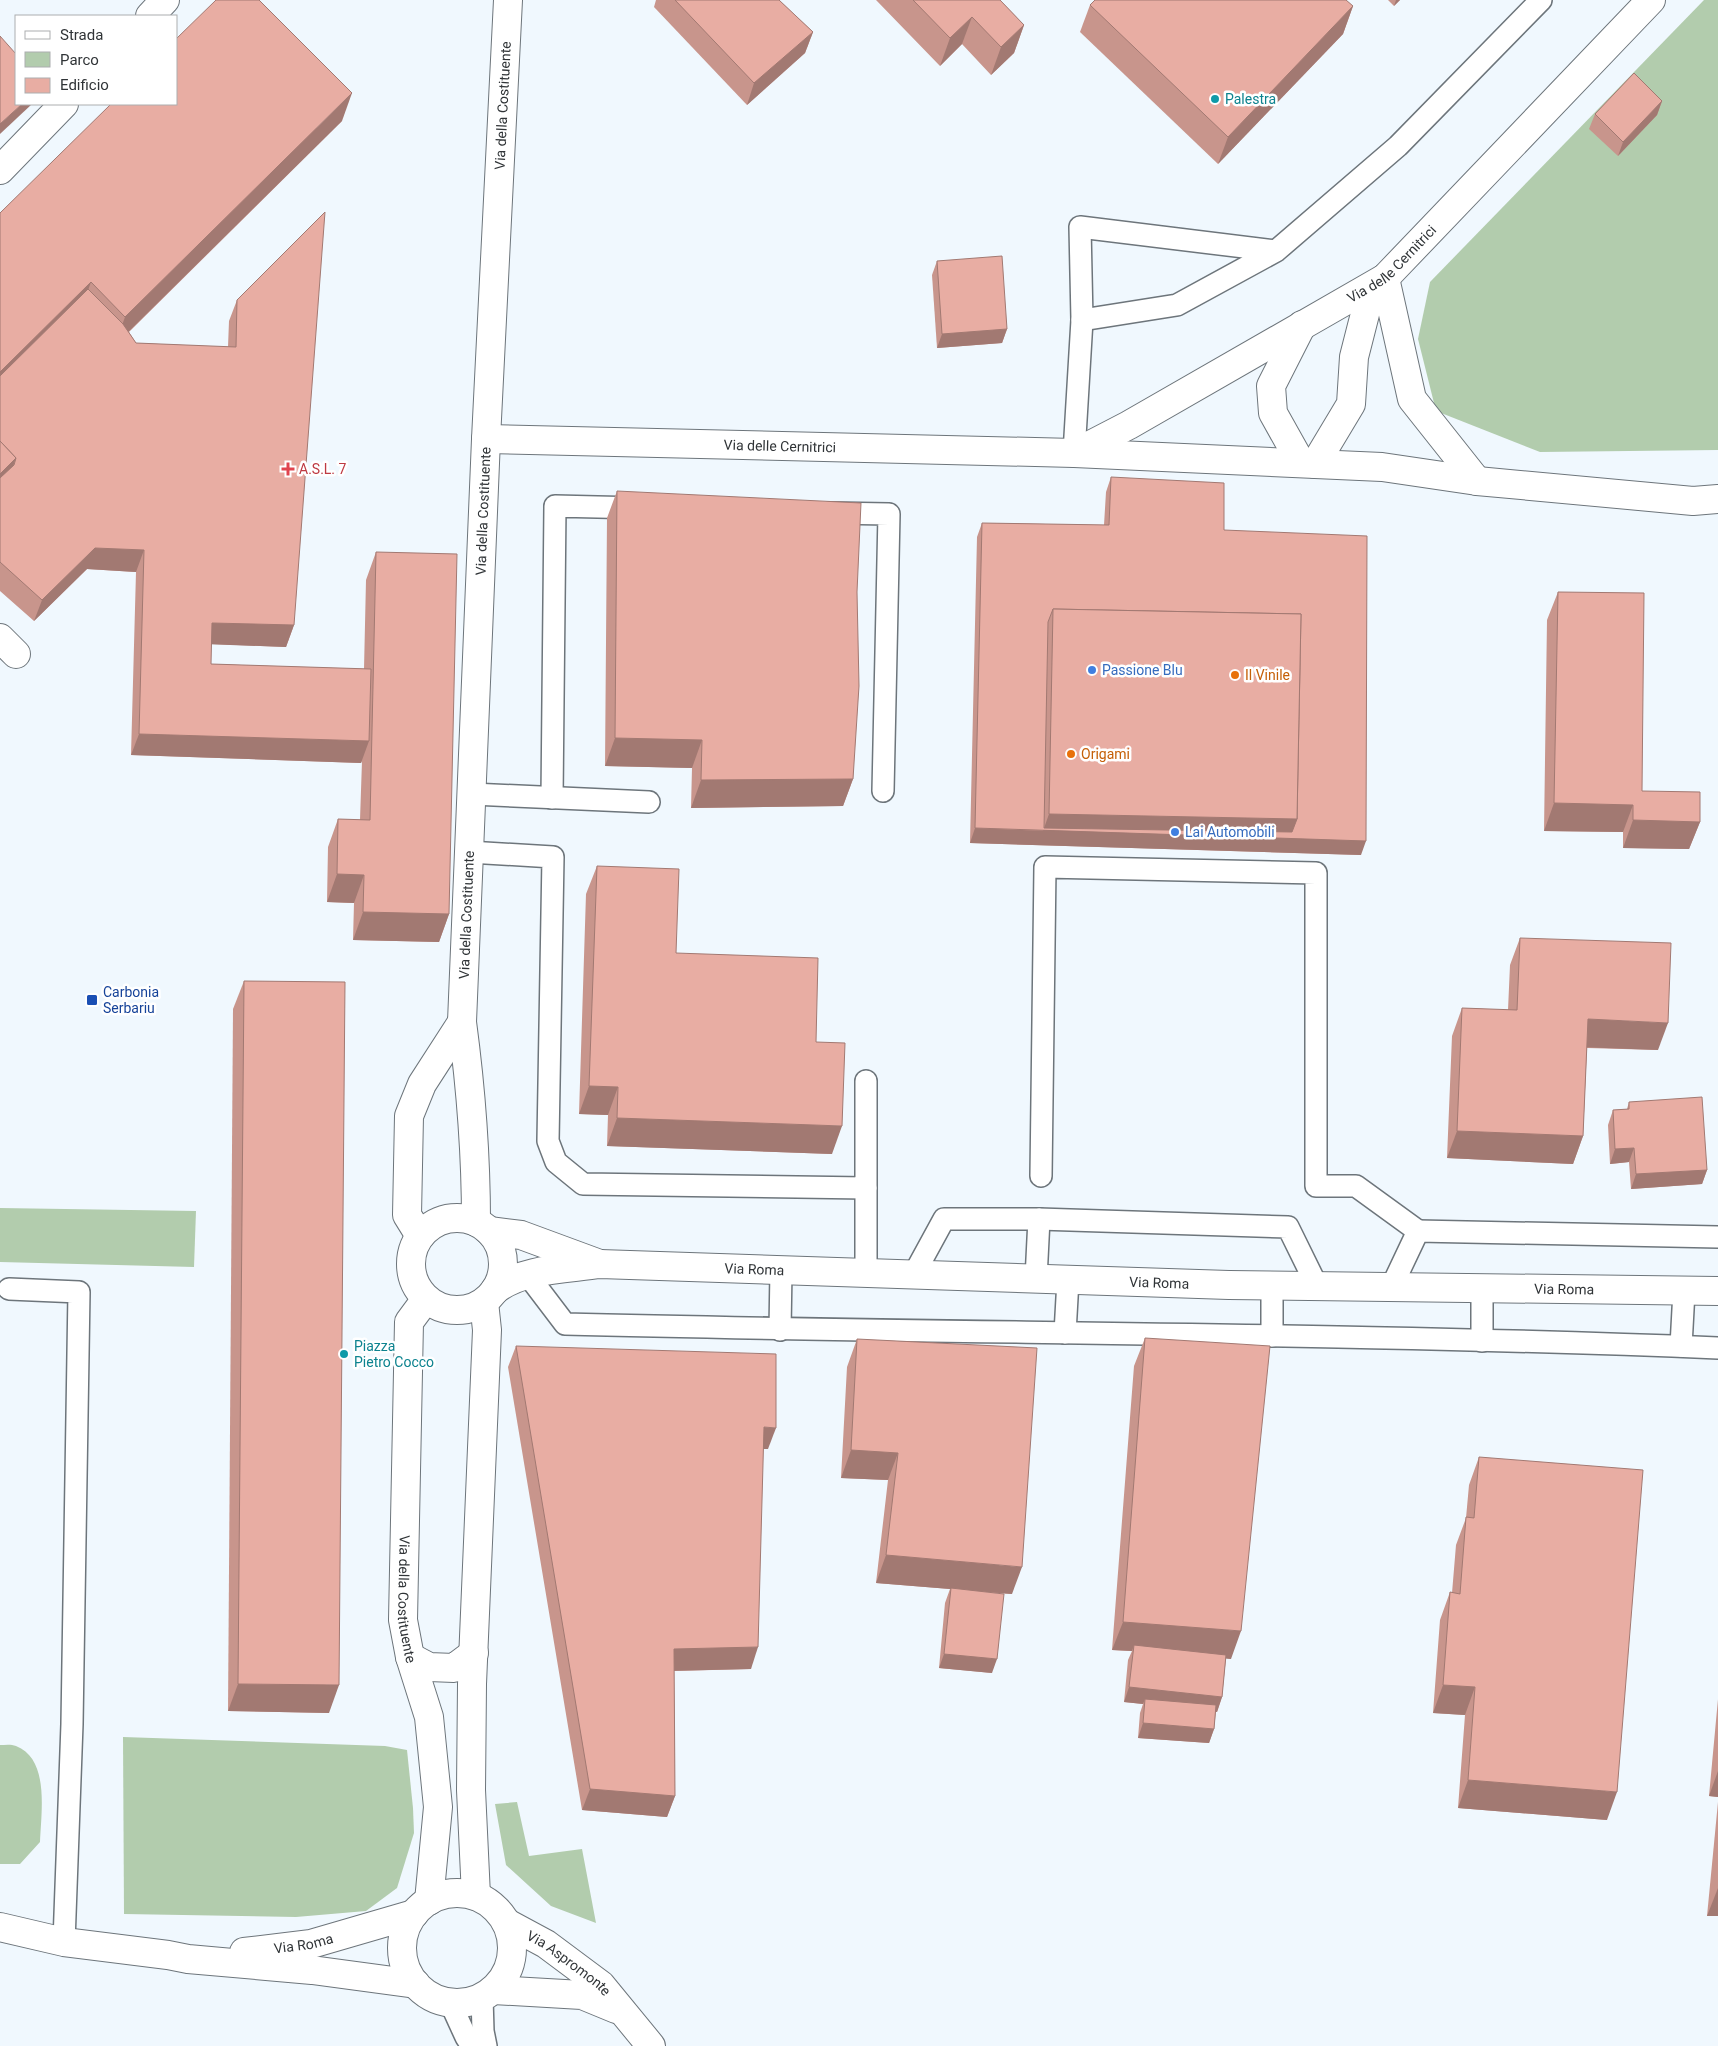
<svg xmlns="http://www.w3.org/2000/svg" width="1718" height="2046" font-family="Roboto,sans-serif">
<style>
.green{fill:#b2ccad}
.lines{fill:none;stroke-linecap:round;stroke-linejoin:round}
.lane-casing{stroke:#6d757b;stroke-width:24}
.street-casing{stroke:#6d757b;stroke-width:30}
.secondary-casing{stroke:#6d757b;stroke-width:30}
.lane{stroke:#fff;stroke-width:21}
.street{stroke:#fff;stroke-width:28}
.secondary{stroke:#fff;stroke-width:28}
.wall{fill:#c8958c}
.shaded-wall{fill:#a27972}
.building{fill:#e8ada3;stroke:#a27972;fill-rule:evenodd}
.culture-dot{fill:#0f9aa8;stroke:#fff;stroke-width:2}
.health-dot{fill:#e0444e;stroke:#fff;stroke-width:2}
.shop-dot{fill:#3f7fe0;stroke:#fff;stroke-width:2}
.food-dot{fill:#e8710a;stroke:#fff;stroke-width:2}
.transit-dot{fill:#1a4fb4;stroke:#fff;stroke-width:2}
.labels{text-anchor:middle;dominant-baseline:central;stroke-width:5;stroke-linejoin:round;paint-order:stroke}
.culture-label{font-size:14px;fill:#0d838f;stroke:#fff;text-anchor:start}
.street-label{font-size:14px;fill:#303437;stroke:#fff}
.health-label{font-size:14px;fill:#be3a42;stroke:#fff;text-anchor:start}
.shop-label{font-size:14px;fill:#366cbe;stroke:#fff;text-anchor:start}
.food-label{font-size:14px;fill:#c56008;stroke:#fff;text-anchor:start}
.transit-label{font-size:14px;fill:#164399;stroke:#fff;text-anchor:start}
</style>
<rect width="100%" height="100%" fill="#f0f8fe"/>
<g class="green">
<polygon points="1704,0 1718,0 1718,450 1540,452 1436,411 1418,339 1430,282"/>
<polygon points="0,1208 196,1211 194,1267 0,1262"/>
<polygon points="123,1737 385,1746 407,1750 413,1808 414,1833 397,1888 366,1911 296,1917 124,1914"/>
<path d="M 0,1745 C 5,1745 11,1744 16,1746 C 50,1759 41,1813 40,1842 L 20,1864 L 0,1864 Z"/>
<polygon points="517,1802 529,1856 582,1849 596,1923 551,1906 506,1865 495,1804"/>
</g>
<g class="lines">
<g class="lane-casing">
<g id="lane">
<polyline points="1276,251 1080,227 1082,320 1177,305 1276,251 1398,146 1541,0"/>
<polyline points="1074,453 1082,320"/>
<polyline points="831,513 889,514 883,791"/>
<polyline points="472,794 649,802"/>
<polyline points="552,798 555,506 640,508"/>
<polyline points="469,852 553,857 548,1141 556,1162 583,1184 866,1188 866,1081"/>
<polyline points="1041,1176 1045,867 1316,873 1316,1186 1356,1186 1418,1231"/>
<polyline points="866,1273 866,1188"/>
<path d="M 527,1274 L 565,1324 C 949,1334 1334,1332 1718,1348"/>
<polyline points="914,1274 944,1219 1039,1219 1288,1227 1317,1286"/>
<polyline points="1036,1279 1039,1219"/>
<polyline points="1272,1286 1272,1336"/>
<polyline points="1391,1288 1418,1231 1718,1237"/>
<polyline points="9,1289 79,1292 72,1724 64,1942"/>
<polyline points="780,1330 781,1270"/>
<polyline points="1065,1333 1068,1280"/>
<polyline points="1482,1341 1482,1289"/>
<polyline points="1681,1346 1684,1291"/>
<polyline points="482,1997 483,2031 486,2046"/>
<polyline points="450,2002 466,2037 472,2046"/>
</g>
</g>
<g class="street-casing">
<g id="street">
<polyline points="150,16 165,0"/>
<polyline points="0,170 64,104"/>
<polyline points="1385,278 1412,399 1477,481"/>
<path id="s1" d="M 486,439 L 1074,453 L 1382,467 L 1477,481 L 1693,501 L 1718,499"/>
<path id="s2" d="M 1075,453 L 1129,425 L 1385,278 L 1651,0"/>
<polyline points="1301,463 1273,413 1271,386 1302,325"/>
<polyline points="1315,464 1351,404 1354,357 1367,306 1384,279"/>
<polyline points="0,638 16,654"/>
</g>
</g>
<g class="secondary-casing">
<g id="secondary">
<circle cx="457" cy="1264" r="46"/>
<path id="s3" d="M 476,1222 C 476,1155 471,1089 462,1022 L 486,439 L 508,0"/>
<polyline points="489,1231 521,1235 597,1263"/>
<polyline points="420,1236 407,1215 409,1116 422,1084 462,1022"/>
<path id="s4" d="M 495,1290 C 524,1268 566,1269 600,1264 L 1229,1285 L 1718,1291"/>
<path id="s5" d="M 426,1299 L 409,1322 L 403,1620 L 410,1657 L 429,1717 L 438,1807 L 429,1901"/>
<polyline points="410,1657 429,1667 454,1668 474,1653"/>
<circle cx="457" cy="1948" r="55"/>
<polyline points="476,1896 471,1790 472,1684 487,1330 484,1302"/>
<path id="s6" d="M 507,1923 L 546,1944 L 601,1985 L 651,2046"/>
<polyline points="0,1927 64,1942 168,1955 188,1959 312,1970 416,1984"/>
<path id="s7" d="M 244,1952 L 311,1944 L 414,1914"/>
<polyline points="493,1990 582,1995 616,2009"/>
</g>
</g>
<use href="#lane" class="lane"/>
<use href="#street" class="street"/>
<use href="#secondary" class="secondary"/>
</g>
<g class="wall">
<polygon points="656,0 779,0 813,32 805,53 747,105 654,7"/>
<polygon points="876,0 1000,0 1024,25 1014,53 991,75 962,44 940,66"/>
<polygon points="1388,0 1400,0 1394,6"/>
<polygon points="1090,5 1353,6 1343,34 1218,164 1080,32"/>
<polygon points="1662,101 1657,115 1618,156 1589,129 1595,114"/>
<polygon points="342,121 129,332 136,343 228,347 229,321 237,300 294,625 286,647 211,644 211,664 364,669 366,580 376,552 449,914 439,942 353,940 354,903 327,902 328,847 338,819 360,820 362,761 361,763 131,755 136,572 87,569 34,621 0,591 0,213"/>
<polygon points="937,261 1007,329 1002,343 937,348 932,275"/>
<polygon points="1111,477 1224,530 1361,855 970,843 977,537 982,523 1104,525 1106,492"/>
<polygon points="617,491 857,592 853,779 843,806 691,808 692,768 605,766 607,518"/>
<polygon points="1558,592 1642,791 1700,822 1689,849 1623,848 1623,832 1544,831 1547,620"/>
<polygon points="597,866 676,953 816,1042 832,1154 607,1146 608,1115 579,1114 586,894"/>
<polygon points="1520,938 1658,1050 1587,1048 1583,1136 1573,1164 1447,1158 1452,1036 1462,1008 1508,1010 1510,965"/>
<polygon points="244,981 329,1713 228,1711 233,1009"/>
<polygon points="1629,1102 1707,1170 1702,1184 1631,1189 1629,1162 1610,1164 1608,1125 1613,1110 1627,1109"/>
<polygon points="1145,1338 1231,1659 1226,1658 1222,1697 1217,1712 1216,1711 1214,1729 1209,1743 1138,1738 1140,1713 1143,1704 1124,1702 1128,1660 1132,1651 1112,1650 1134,1366"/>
<polygon points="857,1339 1012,1594 980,1592 992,1673 939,1668 945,1603 950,1589 876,1583 888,1480 841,1478 847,1367"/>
<polygon points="516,1346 768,1449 763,1449 751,1669 674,1671 675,1796 667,1817 582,1810 508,1367"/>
<polygon points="1479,1457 1607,1820 1458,1808 1465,1715 1433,1713 1440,1620 1450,1592 1452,1593 1456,1545 1466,1518 1469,1485"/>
<polygon points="1718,1699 1718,1797 1709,1796"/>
<polygon points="1718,1802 1718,1916 1707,1916"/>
</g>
<g class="shaded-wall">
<polygon points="1396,0 1400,0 1394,6"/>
<polygon points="1353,6 1343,34 1218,164 1228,137"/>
<polygon points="972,17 962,44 940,66 950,38"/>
<polygon points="1024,25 1014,53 991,75 1001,47"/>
<polygon points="813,32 805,53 747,105 754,83"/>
<polygon points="352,93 342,121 115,345 125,317"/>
<polygon points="1662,101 1657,115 1618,156 1623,142"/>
<polygon points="22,104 32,104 0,134 0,124"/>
<polygon points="91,282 81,310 0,390 0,372"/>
<polygon points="1007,329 1002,343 937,348 942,334"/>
<polygon points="16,458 6,486 0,492 0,474"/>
<polygon points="95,548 144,550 136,572 87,569 34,621 42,600"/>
<polygon points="212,623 294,625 286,647 204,644"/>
<polygon points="139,734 369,741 361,763 131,755"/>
<polygon points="615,738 702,740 692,768 605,766"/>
<polygon points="853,779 843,806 691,808 701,780"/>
<polygon points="1554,803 1633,805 1623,832 1544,831"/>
<polygon points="1049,814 1297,819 1366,841 1361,855 970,843 975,828 1043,831"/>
<polygon points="1633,820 1700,822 1689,849 1623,848"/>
<polygon points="337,874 364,875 354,903 327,902"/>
<polygon points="363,912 449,914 439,942 353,940"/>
<polygon points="1588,1019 1668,1023 1658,1050 1578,1047"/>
<polygon points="589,1086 618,1087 608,1115 579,1114"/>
<polygon points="617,1118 842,1126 832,1154 607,1146"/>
<polygon points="1457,1131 1583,1136 1573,1164 1447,1158"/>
<polygon points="1634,1148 1629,1162 1610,1164 1615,1149"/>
<polygon points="1707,1170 1702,1184 1631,1189 1636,1174"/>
<polygon points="764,1427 776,1428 768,1449 756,1449"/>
<polygon points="851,1450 898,1453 888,1480 841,1478"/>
<polygon points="886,1555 1022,1567 1012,1594 876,1583"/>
<polygon points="1123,1622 1241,1631 1231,1659 1133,1651 1134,1645 1132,1651 1112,1650"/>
<polygon points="758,1647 751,1669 666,1671 674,1649"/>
<polygon points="944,1654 997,1659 992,1673 939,1668"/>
<polygon points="238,1684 339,1685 329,1713 228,1711"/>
<polygon points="1443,1685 1475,1687 1465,1715 1433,1713"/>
<polygon points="1129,1687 1222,1697 1217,1712 1145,1704 1145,1699 1143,1704 1124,1702"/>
<polygon points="1143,1723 1214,1729 1209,1743 1138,1738"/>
<polygon points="1718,1771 1718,1797 1709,1796"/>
<polygon points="1468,1780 1617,1792 1607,1820 1458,1808"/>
<polygon points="590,1789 675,1796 667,1817 582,1810"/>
<polygon points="1718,1888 1718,1916 1707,1916"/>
</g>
<g class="building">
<polygon points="216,0 259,0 352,93 125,317 91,282 0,372 0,213 111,104 176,104 176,39"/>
<polygon points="675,0 779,0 813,32 754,83"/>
<polygon points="913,0 1000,0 1024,25 1001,47 972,17 950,38"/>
<polygon points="1095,0 1346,0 1353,6 1228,137 1090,5"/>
<polygon points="0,36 16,54 16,104 22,104 0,124"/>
<polygon points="1634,73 1662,101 1623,142 1595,114"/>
<polygon points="325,212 294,625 212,623 211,664 371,669 369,741 139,734 144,550 95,548 42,600 0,562 0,478 14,465 16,458 0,441 0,376 88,289 123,324 136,343 236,347 237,300"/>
<polygon points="1002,256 1007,329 942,334 937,261"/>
<polygon points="0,441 16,458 0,474"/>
<path d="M 1111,477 L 1224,483 L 1224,530 L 1367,536 L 1366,841 L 975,828 L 982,523 L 1109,525 ZM 1053,609 L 1301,614 L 1297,819 L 1292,832 L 1044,828 L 1048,622 Z"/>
<polygon points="617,491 861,503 857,592 859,686 853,779 701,780 702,740 615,738"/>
<polygon points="376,552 457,554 449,914 363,912 364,875 337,874 338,819 370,820"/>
<polygon points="1558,592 1644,593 1642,791 1700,792 1700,822 1633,820 1633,805 1554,803"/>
<polygon points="1053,609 1301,614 1297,819 1049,814"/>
<polygon points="597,866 679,869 676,953 818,958 816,1042 845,1043 842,1126 617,1118 618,1087 589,1086"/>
<polygon points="1520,938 1671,943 1668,1023 1588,1019 1583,1136 1457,1131 1462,1008 1517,1010"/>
<polygon points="244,981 345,982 339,1685 238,1684"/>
<polygon points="1702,1097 1707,1170 1636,1174 1634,1148 1615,1149 1613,1110 1629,1109 1629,1102"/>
<polygon points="1145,1338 1270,1346 1241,1631 1123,1622"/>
<polygon points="857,1339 1037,1348 1022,1567 886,1555 898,1453 851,1450"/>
<polygon points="516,1346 776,1354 776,1428 764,1427 758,1647 674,1649 675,1796 590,1789"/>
<polygon points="1479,1457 1643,1470 1617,1792 1468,1780 1475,1687 1443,1685 1450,1592 1460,1594 1466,1517 1474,1518"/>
<polygon points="951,1588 1004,1594 997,1659 944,1654"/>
<polygon points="1134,1645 1226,1655 1222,1697 1129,1687"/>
<polygon points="1145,1699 1216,1705 1214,1729 1143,1723"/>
</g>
<g class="culture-dot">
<circle cx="1215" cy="99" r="5"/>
<circle cx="344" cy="1354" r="5"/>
</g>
<path class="health-dot" d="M285.5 461.5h5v5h5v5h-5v5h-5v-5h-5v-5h5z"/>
<g class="shop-dot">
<circle cx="1092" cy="670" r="5"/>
<circle cx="1175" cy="832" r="5"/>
</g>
<g class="food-dot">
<circle cx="1235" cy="675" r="5"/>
<circle cx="1071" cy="754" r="5"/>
</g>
<rect class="transit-dot" x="86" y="994" width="12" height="12" rx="2.5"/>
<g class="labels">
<g class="culture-label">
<text x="1225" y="99">Palestra</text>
<text x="354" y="1346">Piazza<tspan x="354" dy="16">Pietro Cocco</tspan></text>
</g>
<g class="street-label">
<text stroke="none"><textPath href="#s3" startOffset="1118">Via della Costituente</textPath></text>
<text stroke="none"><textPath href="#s2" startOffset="370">Via delle Cernitrici</textPath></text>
<text stroke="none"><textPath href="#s1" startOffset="294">Via delle Cernitrici</textPath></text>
<text stroke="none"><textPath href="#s3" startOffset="712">Via della Costituente</textPath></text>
<text stroke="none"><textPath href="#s3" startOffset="308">Via della Costituente</textPath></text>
<text stroke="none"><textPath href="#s4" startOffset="264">Via Roma</textPath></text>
<text stroke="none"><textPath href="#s4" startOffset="669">Via Roma</textPath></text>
<text stroke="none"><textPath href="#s4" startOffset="1074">Via Roma</textPath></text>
<text stroke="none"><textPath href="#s5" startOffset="306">Via della Costituente</textPath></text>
<text stroke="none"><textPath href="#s7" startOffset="60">Via Roma</textPath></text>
<text stroke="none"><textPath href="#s6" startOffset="74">Via Aspromonte</textPath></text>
</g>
<g class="health-label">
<text x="299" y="469">A.S.L. 7</text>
</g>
<g class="shop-label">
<text x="1102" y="670">Passione Blu</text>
<text x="1185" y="832">Lai Automobili</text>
</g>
<g class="food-label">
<text x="1245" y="675">Il Vinile</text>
<text x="1081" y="754">Origami</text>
</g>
<g class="transit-label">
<text x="103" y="992">Carbonia<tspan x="103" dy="16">Serbariu</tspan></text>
</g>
</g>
<rect x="15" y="15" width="162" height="90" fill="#ffffff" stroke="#acaeaf"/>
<rect x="25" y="31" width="25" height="8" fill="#ffffff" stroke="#acaeaf"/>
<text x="60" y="40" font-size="15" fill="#303437">Strada</text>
<rect x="25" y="52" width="25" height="15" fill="#b2ccad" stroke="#acaeaf"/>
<text x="60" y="65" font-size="15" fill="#303437">Parco</text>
<rect x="25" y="78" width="25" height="15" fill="#e8ada3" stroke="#acaeaf"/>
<text x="60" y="90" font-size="15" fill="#303437">Edificio</text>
</svg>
